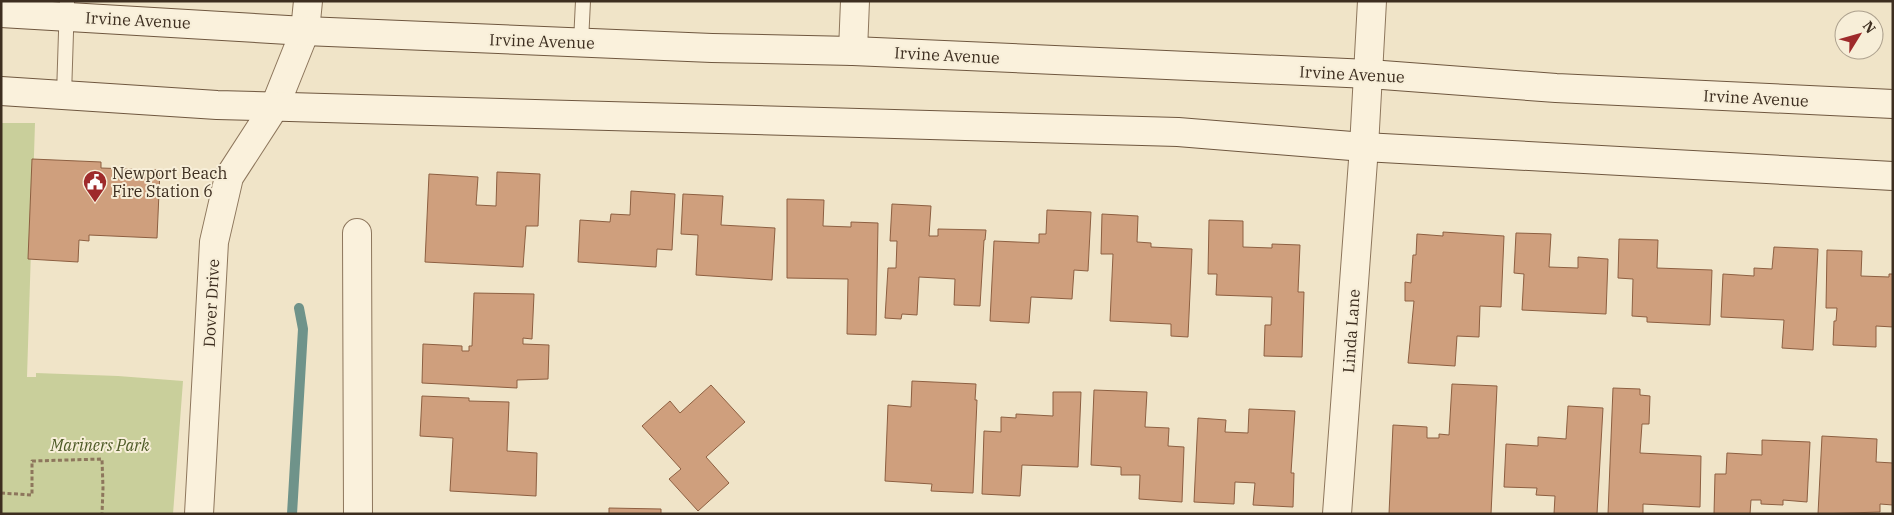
<svg xmlns="http://www.w3.org/2000/svg" width="1894" height="515" font-family="'IBM Plex Serif',serif">
<style>
.green{fill:#c9cf9b}
.lines{fill:none;stroke-linecap:round;stroke-linejoin:round}
.stream{stroke:#6f938a;stroke-width:10}
.building{fill:#cf9f7d;stroke:#8d5f41}
.service-casing{stroke:#8d765c;stroke-width:16}
.minor-casing{stroke:#8d765c;stroke-width:30}
.tertiary-casing{stroke:#8d765c;stroke-width:30}
.secondary-casing{stroke:#6f573f;stroke-width:30}
.path{stroke:#8d765c;stroke-width:3;stroke-dasharray:4 2.5;stroke-linecap:butt}
.service{stroke:#faf1dc;stroke-width:14}
.minor{stroke:#faf1dc;stroke-width:28}
.tertiary{stroke:#faf1dc;stroke-width:28}
.secondary{stroke:#faf1dc;stroke-width:28}
.labels{text-anchor:middle;dominant-baseline:central;stroke-width:4;stroke-linejoin:round;paint-order:stroke}
.street-label{font-size:16px;fill:#3d2e20;stroke:#f7eed8}
.poi-label{font-size:16px;fill:#3d2e20;stroke:#f7eed8;text-anchor:start}
.park-label{font-size:16px;font-style:italic;fill:#4d5a26;stroke:#f7eed8}
</style>
<rect width="100%" height="100%" fill="#f0e4c8"/>
<polygon class="green" points="1,123 35,123 27,377 36,377 36,373 118,376 183,381 173,514 1,514"/>
<g class="lines">
<polyline class="stream" points="292,514 303,329 299,308"/>
</g>
<g class="building">
<polygon points="32,159 101,162 101,168 160,170 157,238 89,235 89,241 79,240 78,262 28,259"/>
<polygon points="497,172 540,174 538,226 526,226 523,267 425,262 429,174 478,177 476,205 496,206"/>
<polygon points="631,191 675,194 672,250 657,249 656,267 578,262 580,220 610,222 611,214 630,215"/>
<polygon points="683,194 723,196 721,225 775,228 772,280 696,275 698,235 681,234"/>
<polygon points="787,199 824,200 823,226 851,227 851,222 878,223 876,335 847,334 848,279 787,278"/>
<polygon points="892,204 931,206 929,236 938,236 938,229 986,230 985,240 984,240 980,306 954,305 955,279 919,277 917,315 902,314 901,319 885,318 888,268 896,268 897,241 890,241"/>
<polygon points="1047,210 1091,212 1088,271 1074,270 1072,299 1031,297 1029,323 990,321 994,241 1039,243 1039,234 1046,234"/>
<polygon points="1102,214 1138,216 1137,242 1151,243 1151,247 1192,249 1188,337 1171,336 1171,324 1110,321 1113,254 1101,254"/>
<polygon points="1209,220 1243,221 1243,247 1272,248 1272,244 1300,245 1298,292 1304,292 1302,357 1264,356 1265,325 1271,325 1272,297 1216,295 1217,274 1208,274"/>
<polygon points="1443,232 1504,236 1501,307 1480,306 1479,337 1457,336 1455,366 1408,363 1414,301 1405,301 1405,282 1411,283 1413,255 1416,255 1417,234 1443,236"/>
<polygon points="1516,233 1551,234 1549,267 1578,268 1578,257 1608,259 1606,314 1522,310 1524,274 1514,273"/>
<polygon points="1619,239 1658,240 1657,268 1712,270 1710,325 1647,322 1647,317 1632,316 1633,279 1618,278"/>
<polygon points="1774,247 1818,249 1813,350 1782,348 1784,320 1721,317 1723,274 1754,276 1754,268 1772,269"/>
<polygon points="1827,250 1862,251 1861,276 1889,277 1889,274 1893,274 1893,327 1876,326 1876,347 1833,345 1834,321 1836,321 1837,308 1826,308"/>
<polygon points="474,293 534,294 532,339 523,338 523,344 549,345 548,379 517,380 517,388 422,383 423,344 462,346 462,351 469,351 469,346 472,346"/>
<polygon points="912,381 976,384 975,400 977,400 973,493 931,491 932,484 885,481 888,405 911,407"/>
<polygon points="1452,384 1497,386 1491,514 1389,514 1393,425 1427,427 1427,438 1439,438 1439,434 1449,435"/>
<polygon points="711,385 745,422 706,457 729,483 698,511 669,479 681,469 642,426 670,401 680,413"/>
<polygon points="1613,388 1640,389 1640,395 1650,396 1649,424 1642,424 1640,453 1701,456 1700,507 1643,504 1643,514 1608,514"/>
<polygon points="1094,390 1147,392 1145,427 1169,428 1168,446 1184,447 1182,502 1139,499 1140,475 1121,475 1121,467 1091,465"/>
<polygon points="1053,392 1081,392 1078,467 1022,465 1020,496 982,494 984,431 1001,432 1001,417 1016,418 1016,414 1053,416"/>
<polygon points="422,396 469,398 469,401 509,402 507,451 537,453 536,496 450,491 453,438 420,436"/>
<polygon points="1568,406 1603,408 1597,514 1554,514 1555,496 1536,495 1537,488 1504,487 1506,444 1538,446 1538,437 1566,439"/>
<polygon points="1249,409 1295,411 1291,473 1294,473 1293,507 1253,505 1255,483 1235,482 1234,504 1194,502 1198,418 1226,420 1225,432 1248,433"/>
<polygon points="1822,436 1877,439 1876,462 1893,463 1893,505 1880,504 1880,512 1818,514"/>
<polygon points="1762,440 1810,442 1807,502 1783,500 1783,505 1761,504 1761,500 1751,500 1750,514 1714,514 1715,474 1726,474 1727,453 1762,455"/>
<polygon points="609,508 661,509 661,514 609,514"/>
</g>
<g class="lines">
<g class="service-casing">
<g id="service">
<polyline points="581,42 583,1"/>
<polyline points="64,95 67,1"/>
</g>
</g>
<g class="minor-casing">
<g id="minor">
<polyline points="853,51 855,1"/>
<polyline points="357,233 358,514"/>
<polyline points="1337,514 1364,147 1372,1"/>
</g>
</g>
<g class="tertiary-casing">
<polyline id="tertiary" points="199,514 214,242 229,177 275,106 305,31 308,1"/>
</g>
<g class="secondary-casing">
<g id="secondary">
<polyline points="1,13 305,31 712,48 853,51 1369,74 1556,88 1893,104"/>
<polyline points="1,91 217,105 1178,132 1364,147 1893,176"/>
</g>
</g>
<polyline class="path" points="1,493 32,495 32,461 102,459 103,488 102,514"/>
<use href="#service" class="service"/>
<use href="#minor" class="minor"/>
<use href="#tertiary" class="tertiary"/>
<use href="#secondary" class="secondary"/>
</g>
<defs>
<g id="civic-pin" transform="scale(1.25)"><path d="M0 17L-7.5 6A9.5 9.5 0 1 1 7.5 6Z" fill="#9e2a2b" stroke="#f7eed8"/><path d="M-.6-6.5H3V-4.5H.6V-3L4-1V1h2V6H-6V1h2V-1L-.6-3ZM-1.2 2.5V6h2.4V2.5Z" fill="#fff"/></g>
</defs>
<g fill-rule="evenodd">
<use href="#civic-pin" x="95" y="182"/>
</g>
<g class="labels">
<g class="street-label">
<text transform="translate(138 20) rotate(3)">Irvine Avenue</text>
<text transform="translate(542 41) rotate(2)">Irvine Avenue</text>
<text transform="translate(947 55) rotate(3)">Irvine Avenue</text>
<text transform="translate(1352 74) rotate(3)">Irvine Avenue</text>
<text transform="translate(1756 98) rotate(3)">Irvine Avenue</text>
<text transform="translate(211 303) rotate(-87)">Dover Drive</text>
<text transform="translate(1351 331) rotate(-86)">Linda Lane</text>
</g>
<g class="poi-label">
<text x="112" y="173">Newport Beach<tspan x="112" dy="18">Fire Station 6</tspan></text>
</g>
<g class="park-label">
<text x="100" y="445">Mariners Park</text>
</g>
</g>
<rect width="1894" height="515" fill="none" stroke="#3d2e20" stroke-width="5"/>
<g transform="translate(1859 35) rotate(53)"><circle r="24" fill="#f7eed8" stroke="#ada18e"/>
<path d="M0-4L9 19L0 12L-9 19Z" fill="#9e2a2b"/>
<text y="-8" font-size="14" font-weight="bold" text-anchor="middle" fill="#3d2e20">N</text>
</g>
</svg>
